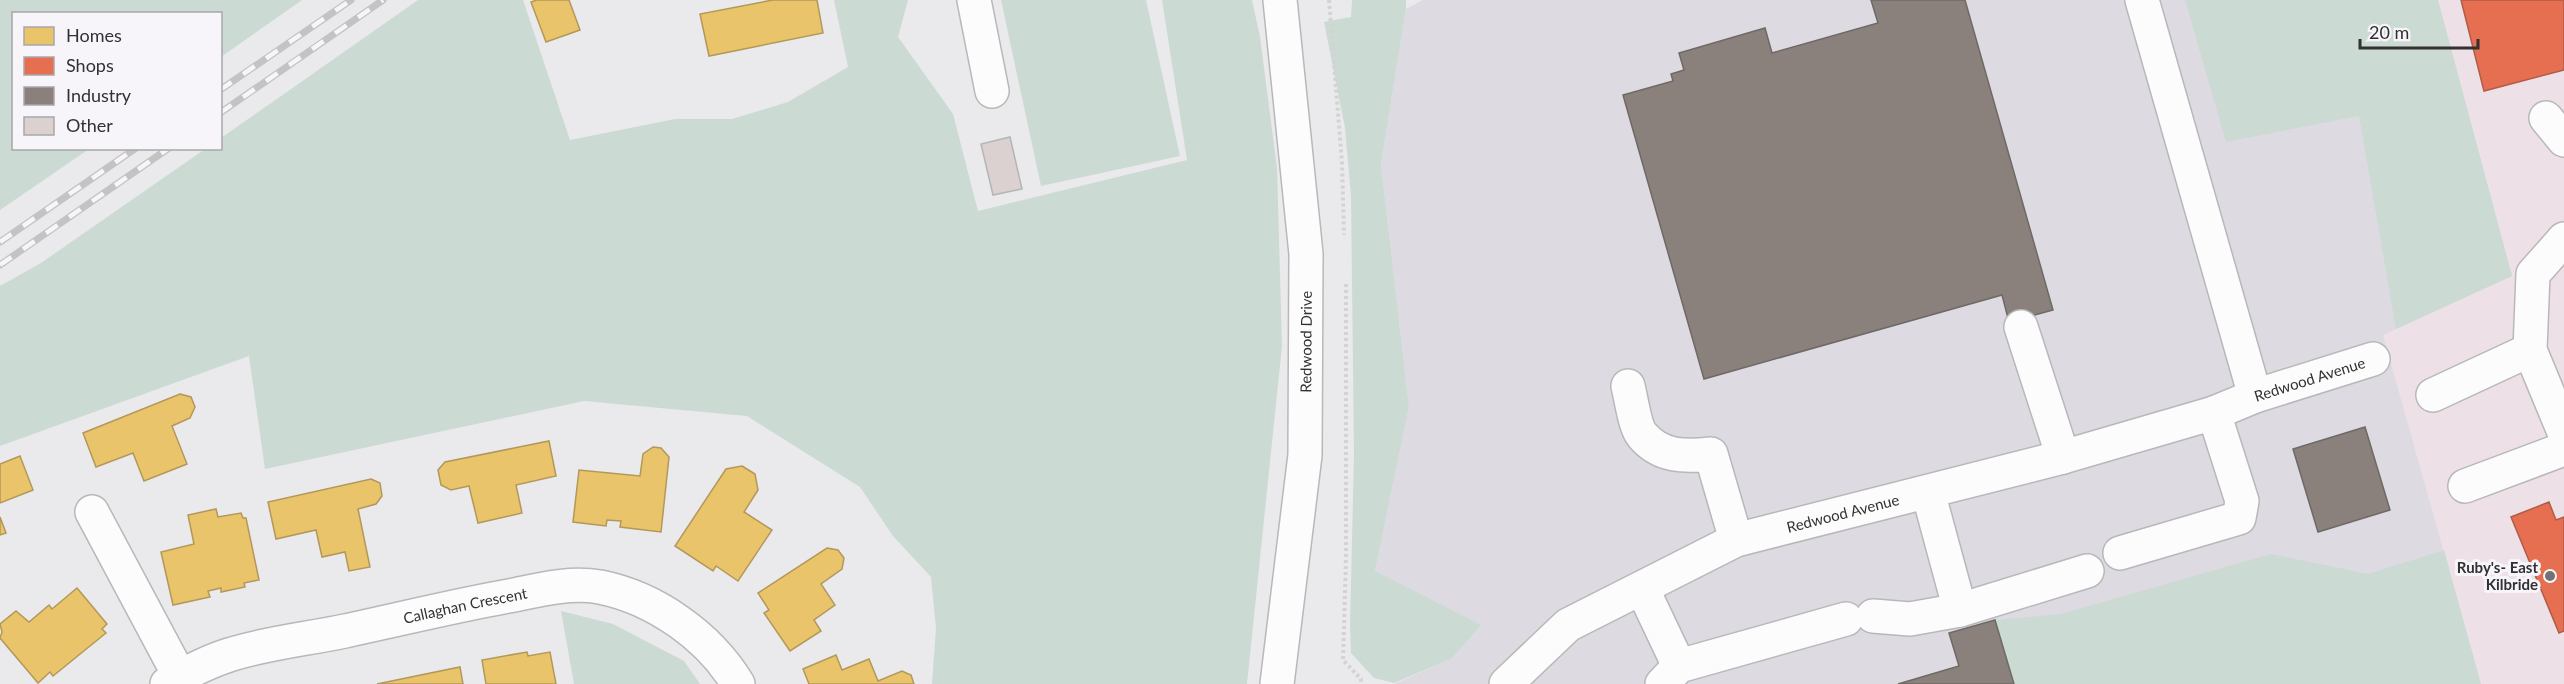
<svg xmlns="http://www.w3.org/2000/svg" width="2564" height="684" font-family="Lato,sans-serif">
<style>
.commercial{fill:#ede0e7}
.built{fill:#dddae2}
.green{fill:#cbdbd3}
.homes{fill:#e9c46a;stroke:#b2985a;stroke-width:1.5}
.shops{fill:#e76f51;stroke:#b05c48;stroke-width:1.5}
.industry{fill:#8a817c;stroke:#6f6966;stroke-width:1.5}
.building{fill:#dad1d0;stroke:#b6b5b6;stroke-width:1.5}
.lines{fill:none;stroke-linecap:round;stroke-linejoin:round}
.minor-casing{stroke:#b8b8ba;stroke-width:36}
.path{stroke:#d3d3d4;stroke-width:4;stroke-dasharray:3 3;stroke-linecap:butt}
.minor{stroke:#fcfcfc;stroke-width:33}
.rail-casing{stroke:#c4c3c4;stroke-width:7}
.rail{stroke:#f7f5fa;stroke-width:4.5;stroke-dasharray:14;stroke-linecap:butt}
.poi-dot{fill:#727174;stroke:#f7f5fa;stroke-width:2}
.labels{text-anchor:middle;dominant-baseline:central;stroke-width:6;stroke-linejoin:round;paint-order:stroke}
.street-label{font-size:15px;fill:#313133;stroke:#f7f5fa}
.poi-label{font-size:15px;font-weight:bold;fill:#313133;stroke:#f7f5fa;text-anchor:end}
</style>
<rect width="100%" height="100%" fill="#eae9ec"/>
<polygon class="commercial" points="2438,0 2564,0 2564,684 2481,684 2383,335 2512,276"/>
<polygon class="built" points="1423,0 2438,0 2512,276 2383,335 2481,684 1394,684 1451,659 1375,571 1409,407 1381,164 1406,9"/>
<g class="green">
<polygon points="0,0 302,0 221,57 220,14 14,14 14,148 89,149 0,210"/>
<polygon points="418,0 523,0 570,140 675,119 732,119 788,102 848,67 834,0 908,0 898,37 953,114 978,211 1187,160 1162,0 1252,0 1260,37 1277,168 1282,346 1247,684 932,684 936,628 931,577 893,536 860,487 747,416 584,401 265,469 249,356 0,446 0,286 41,263 205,149 220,148 221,138"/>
<polygon points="1001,0 1146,0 1180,156 1041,186"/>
<polygon points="1352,0 1406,0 1406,9 1381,164 1409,407 1375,571 1481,625 1451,659 1394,683 1374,678 1351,653 1350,626 1354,454 1351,196 1345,128 1324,22 1351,17"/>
<polygon points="2185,0 2438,0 2512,276 2396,329 2359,116 2226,142"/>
<polygon points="2444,550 2481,684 2014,684 1995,620 2061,614 2271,554 2368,574"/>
<polygon points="561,611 613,624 684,661 700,684 574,684"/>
</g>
<g class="homes">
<polygon points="537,0 569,0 580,30 546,42 531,2"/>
<polygon points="773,0 817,0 823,33 709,56 700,14"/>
<polygon points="180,394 191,397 195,407 190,418 172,426 187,464 144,481 133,453 96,467 83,433"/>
<polygon points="549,441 556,476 516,485 522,513 478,523 469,486 451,490 441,485 438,470 445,462"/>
<polygon points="653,447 661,448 669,457 661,532 620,527 621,521 607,520 606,526 573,522 579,470 640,476 643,454"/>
<polygon points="20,456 33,490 0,503 0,464"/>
<polygon points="742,466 755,474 758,490 744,512 772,530 738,581 716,566 713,571 675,546 726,469"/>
<polygon points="371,479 380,483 382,496 376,504 358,509 370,567 349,571 345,552 322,557 316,530 276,539 268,502"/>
<polygon points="216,509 218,517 241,513 243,518 246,518 259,580 244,583 245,587 221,592 221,588 208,591 210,597 173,605 161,552 194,544 188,515"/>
<polygon points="0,517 6,533 0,535"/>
<polygon points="827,548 838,550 844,558 842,569 821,584 835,605 814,620 821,631 790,651 764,613 769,610 758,593"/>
<polygon points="77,588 107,624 102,629 106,633 53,676 50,672 38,683 0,638 2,632 0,624 16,611 29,622 49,605 52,609"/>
<polygon points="527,652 528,656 550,652 556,684 486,684 482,660"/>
<polygon points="836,655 842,670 869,659 878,681 902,671 911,675 914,684 809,684 803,669"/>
<polygon points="460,667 463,684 377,684"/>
</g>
<g class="shops">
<polygon points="2461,0 2564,0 2564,70 2484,91"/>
<polygon points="2549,502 2556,520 2564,517 2564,631 2559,633 2511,517"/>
</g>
<g class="industry">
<polygon points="1871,0 1965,0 2053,310 2009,322 2002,295 1704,379 1623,95 1673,81 1671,74 1684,70 1679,53 1765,28 1772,53 1878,23"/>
<polygon points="2365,427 2390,510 2318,532 2293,449"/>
<polygon points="1995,620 2014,684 1898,684 1959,666 1949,633"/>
</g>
<polygon class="building" points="1010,137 1022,189 993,195 981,144"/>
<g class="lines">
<g class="minor-casing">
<g id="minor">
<polyline points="974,0 992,91"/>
<polyline points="2142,0 2255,396"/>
<polyline points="2546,118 2564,140"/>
<polyline points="2564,239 2533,274 2530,350 2564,432"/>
<polyline points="2021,327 2063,457"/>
<path d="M 1628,386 C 1631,398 1635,427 1642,435 C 1660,457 1685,457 1711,454 L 1736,540"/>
<polyline points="2433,395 2530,350"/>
<polyline points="2465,486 2564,449"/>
<polyline points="1928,492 1960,610"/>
<polyline points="92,512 180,677"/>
<polyline points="2120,553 2239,518 2242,501 2214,413"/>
<polyline points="1642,588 1679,666"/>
<polyline points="1873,616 1910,619 1960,610 2087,571"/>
<path id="s1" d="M 167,684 C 186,673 207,662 229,655 C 266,643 307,639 345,631 C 401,619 457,605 514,595 C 542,589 571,582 600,587 C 655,598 709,636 738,684"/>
<path id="s2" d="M 1277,684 L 1305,455 L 1306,254 L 1280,0"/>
<path id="s3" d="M 1506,684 L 1568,625 L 1736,540 L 2063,457 L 2214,413 L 2255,396 L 2373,359"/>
<polyline points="1662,684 1679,666 1846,619"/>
</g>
</g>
<g class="path">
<polyline points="1329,0 1342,163 1344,235"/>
<polyline points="1346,284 1346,558 1343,660 1361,679 1361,684"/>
</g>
<use href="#minor" class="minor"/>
<g class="rail-casing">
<g id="rail">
<polyline points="220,90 351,0"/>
<polyline points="220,113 383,0"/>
<polyline points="0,242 136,148"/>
<polyline points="0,265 169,148"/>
</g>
</g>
<use href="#rail" class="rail"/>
</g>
<circle class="poi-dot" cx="2550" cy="576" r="6"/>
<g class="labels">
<g class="street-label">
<text stroke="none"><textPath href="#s2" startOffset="344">Redwood Drive</textPath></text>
<text stroke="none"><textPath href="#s3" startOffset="870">Redwood Avenue</textPath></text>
<text stroke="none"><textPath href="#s3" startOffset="384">Redwood Avenue</textPath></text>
<text stroke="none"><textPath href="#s1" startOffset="310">Callaghan Crescent</textPath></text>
</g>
<g class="poi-label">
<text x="2538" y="567">Ruby's- East<tspan x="2538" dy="17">Kilbride</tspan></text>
</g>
</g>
<rect x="12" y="12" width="210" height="138" fill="#f7f5fa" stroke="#a8a7aa" stroke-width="1.5"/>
<rect x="24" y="27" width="30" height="18" fill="#e9c46a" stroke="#a8a7aa" stroke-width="1.5"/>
<text x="66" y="42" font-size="18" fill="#313133">Homes</text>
<rect x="24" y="57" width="30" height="18" fill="#e76f51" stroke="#a8a7aa" stroke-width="1.5"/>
<text x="66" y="72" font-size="18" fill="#313133">Shops</text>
<rect x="24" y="87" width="30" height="18" fill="#8a817c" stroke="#a8a7aa" stroke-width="1.5"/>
<text x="66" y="102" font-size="18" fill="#313133">Industry</text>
<rect x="24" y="117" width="30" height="18" fill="#dad1d0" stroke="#a8a7aa" stroke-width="1.5"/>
<text x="66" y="132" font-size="18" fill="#313133">Other</text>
<path d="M2360 39v9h118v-9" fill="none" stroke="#313133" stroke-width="3"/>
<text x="2369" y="39" font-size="18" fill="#313133" stroke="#f7f5fa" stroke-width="4.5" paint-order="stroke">20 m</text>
</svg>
